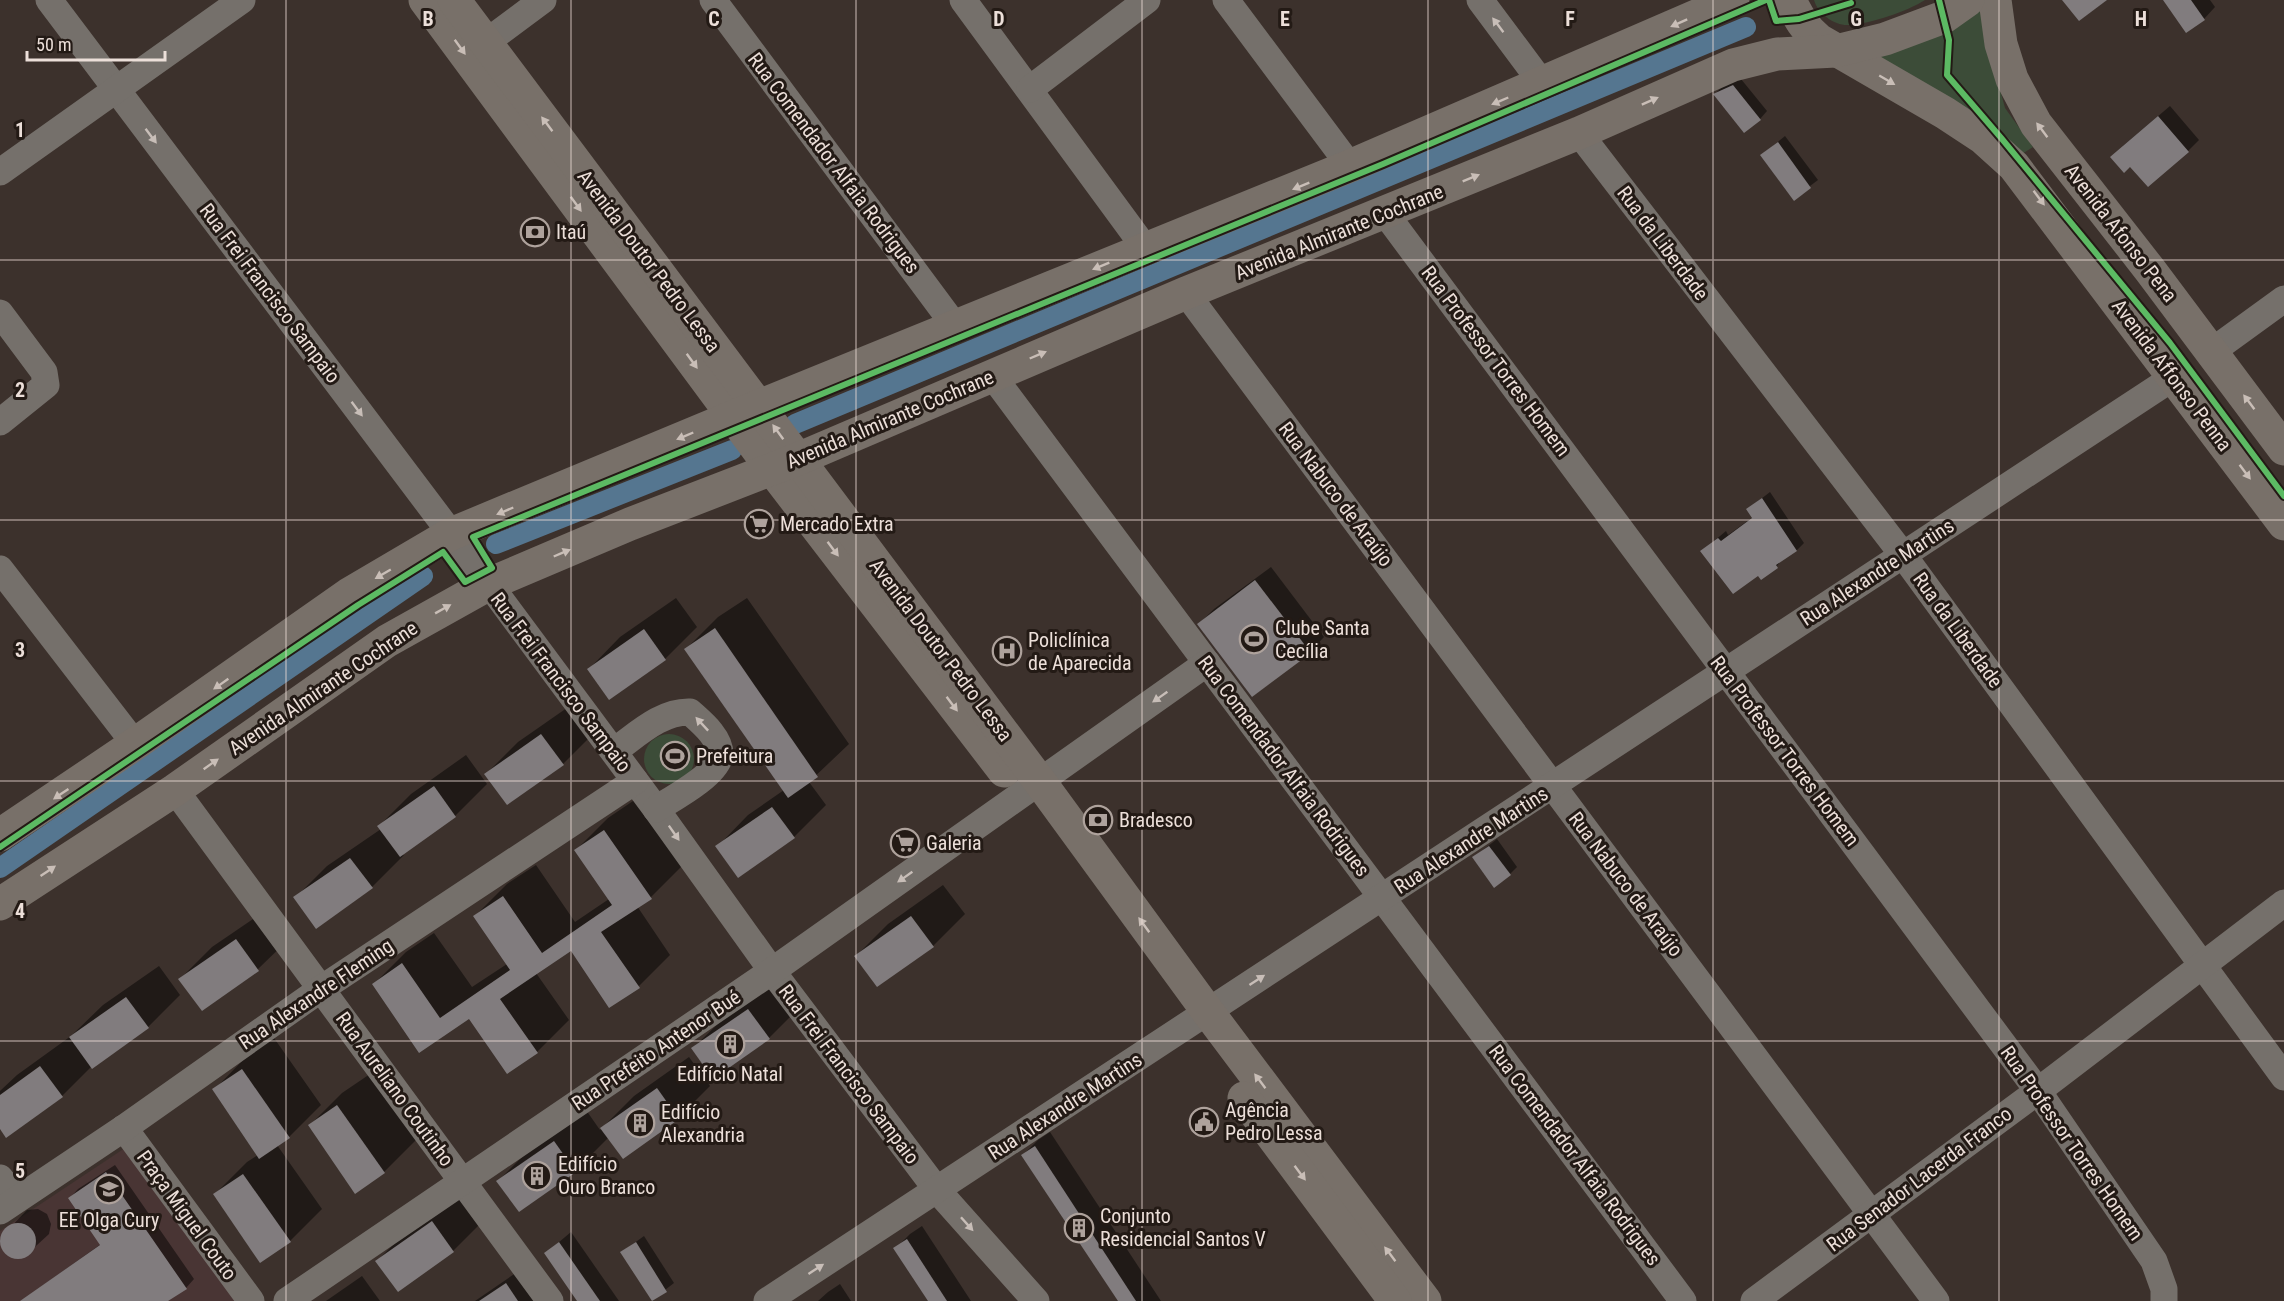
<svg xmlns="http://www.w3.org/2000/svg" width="2284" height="1301" font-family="'Roboto Condensed',sans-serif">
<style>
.education{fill:#493534}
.green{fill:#3c4c38}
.shadow{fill:#0007}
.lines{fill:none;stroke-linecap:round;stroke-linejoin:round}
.canal{stroke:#557690;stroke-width:20}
.building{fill:#817c7e}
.minor{stroke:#75706b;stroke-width:27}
.major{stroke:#787069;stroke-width:33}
.cycleway-casing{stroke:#231a15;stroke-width:10}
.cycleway{stroke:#5cba63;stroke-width:6}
.oneway{fill:#c9beb7}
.oneway2{fill:#c8beb8}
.grid{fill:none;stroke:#ecdfd9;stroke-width:1.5;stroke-opacity:0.55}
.labels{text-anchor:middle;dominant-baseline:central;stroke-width:6;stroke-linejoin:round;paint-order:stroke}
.street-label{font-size:20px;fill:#ecdfd9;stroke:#231a15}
.poi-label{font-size:20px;fill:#ecdfd9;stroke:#231a15;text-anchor:start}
.grid-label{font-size:20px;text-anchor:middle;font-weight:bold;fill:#ecdfd9;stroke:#231a15;stroke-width:6;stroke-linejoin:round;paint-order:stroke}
</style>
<rect width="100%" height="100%" fill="#3c312c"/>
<polygon class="education" points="125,1148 237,1301 0,1301 0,1231"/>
<g class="green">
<path d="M 1814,0 L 1925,0 C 1908,11 1870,24 1849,25 C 1835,26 1818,14 1814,0 Z"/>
<polygon points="1981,0 1993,64 2005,108 2033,147 2014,159 1863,53"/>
<circle cx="669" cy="759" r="25"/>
</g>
<g class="shadow">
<polygon points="2165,0 2210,0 2215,7 2204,19 2187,31"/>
<polygon points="1741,79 1767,111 1760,119 1715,94 1722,87"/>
<polygon points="2170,106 2199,140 2188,151 2123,146"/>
<polygon points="1785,136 1818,180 1794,198 1762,155"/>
<polygon points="1770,492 1804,543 1797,550 1783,558 1777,566 1758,574 1702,551 1726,531 1728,535 1753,517 1748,509"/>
<polygon points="1271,567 1324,637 1310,652 1199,624 1214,609"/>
<polygon points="676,598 697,627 665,659 610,698 589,669 620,637"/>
<polygon points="747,598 849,744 809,782 826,805 794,837 717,847 748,815 784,790 686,649 718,617"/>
<polygon points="574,703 595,732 563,764 486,774 518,742"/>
<polygon points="466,755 487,784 455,816 402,854 404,855 372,887 295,898 327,866 381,829 379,826 411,794"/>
<polygon points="636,799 682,866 651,897 637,906 670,955 639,986 571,949 536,973 569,1020 537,1052 470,1017 420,1051 374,984 406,952 434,933 472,987 507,964 475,916 507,884 536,865 575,922 609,899 576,850 608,818"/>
<polygon points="1497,839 1517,867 1510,874 1474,857"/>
<polygon points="943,885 965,914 933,946 856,956 888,924"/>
<polygon points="269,908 290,938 258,969 202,1009 180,979 212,947"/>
<polygon points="159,966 180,995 148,1027 92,1066 62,1096 0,1127 0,1091 17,1075 71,1036 103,1005"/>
<polygon points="780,978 801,1006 769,1038 693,1048 725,1017"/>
<polygon points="274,1038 321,1105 289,1137 277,1145 322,1209 290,1241 215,1194 247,1162 258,1155 214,1090 245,1058"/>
<polygon points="689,1057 710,1086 678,1118 623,1157 609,1137 575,1171 520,1210 498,1181 530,1149 586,1110 600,1130 634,1096"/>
<polygon points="370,1074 416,1140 384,1172 310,1125 342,1093"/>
<polygon points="1050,1132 1161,1301 1120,1301 1023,1155 1038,1140"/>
<polygon points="115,1165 194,1279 186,1288 165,1301 21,1301 101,1244 70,1198 78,1189"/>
<polygon points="464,1191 485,1219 453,1251 377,1261 409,1229"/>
<polygon points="38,1209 47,1214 51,1224 49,1234 24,1257 16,1258 6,1253 2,1245 4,1234 27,1210"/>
<polygon points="922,1226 971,1301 930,1301 895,1249 910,1234"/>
<polygon points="571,1232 619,1301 579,1301 546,1253"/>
<polygon points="644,1236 674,1283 652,1300 622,1252"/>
<polygon points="520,1270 541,1301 475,1301"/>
<polygon points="362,1276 380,1301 326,1301"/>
<polygon points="840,1284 851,1301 818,1301 828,1292"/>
</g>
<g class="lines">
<g class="canal">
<polyline points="795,424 1746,27"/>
<polyline points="496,544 732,450"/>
<polyline points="0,868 423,576"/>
</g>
</g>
<g class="building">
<polygon points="2062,0 2107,0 2079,21"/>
<polygon points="2163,0 2191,0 2205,20 2186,33"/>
<polygon points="1733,85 1761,120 1744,133 1713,94"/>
<polygon points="2158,116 2189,152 2148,187 2130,167 2124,173 2110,157"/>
<polygon points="1778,142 1811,188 1794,201 1760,155"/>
<polygon points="1762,498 1797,551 1776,565 1778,568 1761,580 1758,576 1733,594 1700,551 1718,538 1721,541 1752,518 1746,509"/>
<polygon points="1255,580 1311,653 1252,697 1197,624"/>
<polygon points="715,628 818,777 788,798 684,649"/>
<polygon points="644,629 666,660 609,700 587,669"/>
<polygon points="541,734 564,765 507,805 484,774"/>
<polygon points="434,786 456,817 400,857 377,826"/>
<polygon points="772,807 795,838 738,878 715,846"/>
<polygon points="604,830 652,899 601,932 640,988 609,1008 571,951 500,999 538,1053 507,1074 469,1019 419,1053 372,984 402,963 440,1018 510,970 473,916 503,896 542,953 612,905 574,850"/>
<polygon points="1489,846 1511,875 1494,888 1472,857"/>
<polygon points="350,858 373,888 316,929 293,897"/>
<polygon points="911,916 934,947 877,987 854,956"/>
<polygon points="236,939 259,971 202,1011 178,979"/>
<polygon points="126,997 149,1028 92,1069 69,1037"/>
<polygon points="748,1009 770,1039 713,1079 691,1048"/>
<polygon points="40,1066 63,1097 6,1138 0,1129 0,1095"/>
<polygon points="242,1069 290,1138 259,1159 212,1089"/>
<polygon points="657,1088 679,1119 623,1159 600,1128"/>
<polygon points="337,1105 385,1173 355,1194 308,1125"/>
<polygon points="554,1141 576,1172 519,1212 496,1181"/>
<polygon points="1035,1146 1136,1301 1118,1301 1021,1155"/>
<polygon points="106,1172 187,1289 168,1301 20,1301 100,1245 68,1198"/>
<polygon points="243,1174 291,1242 260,1263 213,1194"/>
<polygon points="432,1221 454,1252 398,1292 375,1261"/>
<circle cx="18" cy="1241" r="18"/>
<polygon points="907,1239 947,1301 928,1301 893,1248"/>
<polygon points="559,1242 600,1301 577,1301 544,1253"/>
<polygon points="636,1242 667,1292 652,1301 620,1252"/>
<polygon points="506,1283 518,1301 479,1301"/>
</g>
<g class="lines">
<g class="minor">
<polyline points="49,0 489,584 656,809 772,971 937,1190 1036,1301"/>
<polyline points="713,0 955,326"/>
<polyline points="963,0 1145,248"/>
<polyline points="1226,0 1350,166"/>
<polyline points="1480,0 1542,83"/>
<polyline points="485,43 543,0"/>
<polyline points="1030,89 1147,0"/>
<polyline points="1579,133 1903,555 2284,1077"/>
<polyline points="0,172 242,0"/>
<polyline points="1385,213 2038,1091 2154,1261 2164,1289 2164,1301"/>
<polyline points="1186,293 1936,1301"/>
<polyline points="0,313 44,372 46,385 0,422"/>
<polyline points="2211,352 2284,299"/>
<polyline points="992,375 1683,1301"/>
<polyline points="0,569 135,744"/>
<path d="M 614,751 C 637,735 661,711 690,712 C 701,722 720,737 720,754 C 719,774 672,799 656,809"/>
<polyline points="175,790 550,1301"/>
<polyline points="124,1128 251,1301"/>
<polyline points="0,1178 17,1199"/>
<polyline points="0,1211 124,1128 321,989 635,781"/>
<polyline points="287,1301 772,971 1207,663"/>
<polyline points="767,1301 2174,377"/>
<polyline points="1754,1301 2038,1091 2284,903"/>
</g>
<g class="major">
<polyline points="425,0 772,469 1004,771"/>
<polyline points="454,0 1040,782 1208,1012 1425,1301"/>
<path d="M 1790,0 C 1798,17 1805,29 1819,40 L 1945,113 L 1983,138 L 2014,166 L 2284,524"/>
<polyline points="1995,0 2001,44 2012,79 2036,124 2150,270 2284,449"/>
<polyline points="0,835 135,744 349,594 451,534 759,406 1350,166 1733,0"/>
<polyline points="0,904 175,790 387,641 489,584 630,524 798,459 1186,293 1579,133 1733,65 1777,54 1836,51 1885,39 1944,17 1968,0"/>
<polyline points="1244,1098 1395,1301"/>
</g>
<g class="cycleway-casing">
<g id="cycleway">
<polyline points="1769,0 1776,21 1799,19 1851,3"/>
<polyline points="1939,0 1949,40 1947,75 2002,139 2170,343 2284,496"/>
<polyline points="0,847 358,605 443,552 465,582 492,568 473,537 1383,164 1766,0"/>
</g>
</g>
<use href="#cycleway" class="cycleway"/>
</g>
<defs><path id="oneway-solid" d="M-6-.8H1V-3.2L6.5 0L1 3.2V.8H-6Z" transform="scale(1.5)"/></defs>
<g class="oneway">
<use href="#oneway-solid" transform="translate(1679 23) rotate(156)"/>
<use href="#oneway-solid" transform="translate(460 47) rotate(54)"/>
<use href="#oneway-solid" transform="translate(1887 80) rotate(30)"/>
<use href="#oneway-solid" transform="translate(1500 101) rotate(157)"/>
<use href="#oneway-solid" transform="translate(1650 101) rotate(-24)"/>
<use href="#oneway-solid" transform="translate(547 124) rotate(-127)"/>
<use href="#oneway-solid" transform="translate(2042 130) rotate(-127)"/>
<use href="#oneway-solid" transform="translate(1471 178) rotate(-22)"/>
<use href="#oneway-solid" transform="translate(1301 186) rotate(158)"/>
<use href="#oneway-solid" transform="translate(2039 198) rotate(53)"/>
<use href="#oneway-solid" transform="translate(576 204) rotate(54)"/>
<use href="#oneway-solid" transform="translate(1101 266) rotate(158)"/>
<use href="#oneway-solid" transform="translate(1038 355) rotate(-23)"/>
<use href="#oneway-solid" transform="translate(692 361) rotate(54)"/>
<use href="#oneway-solid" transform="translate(2249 402) rotate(-127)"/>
<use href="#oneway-solid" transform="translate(778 432) rotate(-126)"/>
<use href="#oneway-solid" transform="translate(685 436) rotate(157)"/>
<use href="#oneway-solid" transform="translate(2245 472) rotate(53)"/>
<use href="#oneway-solid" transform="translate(505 511) rotate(157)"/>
<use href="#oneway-solid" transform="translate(833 549) rotate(53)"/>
<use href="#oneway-solid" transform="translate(562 553) rotate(-23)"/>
<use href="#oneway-solid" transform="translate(383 574) rotate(150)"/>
<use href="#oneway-solid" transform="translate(443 609) rotate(-29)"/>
<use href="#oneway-solid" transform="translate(221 684) rotate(145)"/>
<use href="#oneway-solid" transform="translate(952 704) rotate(53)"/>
<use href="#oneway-solid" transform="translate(211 764) rotate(-35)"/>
<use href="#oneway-solid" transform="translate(61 794) rotate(146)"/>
<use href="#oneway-solid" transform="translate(48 871) rotate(-34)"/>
<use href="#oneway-solid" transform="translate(1144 925) rotate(-126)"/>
<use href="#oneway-solid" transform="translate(1260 1081) rotate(-127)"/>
<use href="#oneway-solid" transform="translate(1300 1173) rotate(53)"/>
<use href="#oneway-solid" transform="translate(1390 1254) rotate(-127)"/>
</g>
<g class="oneway2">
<use href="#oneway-solid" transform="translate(1498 25) rotate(-127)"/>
<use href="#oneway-solid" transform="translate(151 136) rotate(53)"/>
<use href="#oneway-solid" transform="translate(357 409) rotate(53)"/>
<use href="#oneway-solid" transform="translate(1160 697) rotate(145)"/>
<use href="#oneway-solid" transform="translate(702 724) rotate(-133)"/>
<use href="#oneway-solid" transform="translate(674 833) rotate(55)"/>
<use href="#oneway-solid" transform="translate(905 877) rotate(145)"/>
<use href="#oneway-solid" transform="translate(1257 980) rotate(-33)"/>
<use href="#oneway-solid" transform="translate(967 1224) rotate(48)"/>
<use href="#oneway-solid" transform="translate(816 1269) rotate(-33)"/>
</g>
<path class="grid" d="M 286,0 L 286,1301M 571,0 L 571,1301M 856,0 L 856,1301M 1142,0 L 1142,1301M 1428,0 L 1428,1301M 1713,0 L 1713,1301M 1999,0 L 1999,1301M 0,260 L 2284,260M 0,520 L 2284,520M 0,781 L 2284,781M 0,1041 L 2284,1041"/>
<defs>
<g id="bank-ring" transform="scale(1.5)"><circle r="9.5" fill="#231a15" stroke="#aea29c" stroke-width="1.5"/><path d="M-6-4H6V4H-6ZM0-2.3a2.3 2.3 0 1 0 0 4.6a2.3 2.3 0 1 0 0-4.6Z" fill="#aea29c"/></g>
<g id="supermarket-ring" transform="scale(1.5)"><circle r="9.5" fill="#231a15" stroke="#aea29c" stroke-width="1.5"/><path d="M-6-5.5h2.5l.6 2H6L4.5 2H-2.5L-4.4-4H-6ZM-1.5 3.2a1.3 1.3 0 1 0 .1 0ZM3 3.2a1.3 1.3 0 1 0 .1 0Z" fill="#aea29c"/></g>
<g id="stadium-ring" transform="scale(1.5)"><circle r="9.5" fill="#231a15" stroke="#aea29c" stroke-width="1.5"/><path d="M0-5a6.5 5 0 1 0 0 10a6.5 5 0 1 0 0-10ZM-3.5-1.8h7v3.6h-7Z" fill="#aea29c"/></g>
<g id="hospital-ring" transform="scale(1.5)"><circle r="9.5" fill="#231a15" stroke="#aea29c" stroke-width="1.5"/><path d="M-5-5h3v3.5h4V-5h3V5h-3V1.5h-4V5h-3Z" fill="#aea29c"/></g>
<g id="building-ring" transform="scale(1.5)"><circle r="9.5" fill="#231a15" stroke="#aea29c" stroke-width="1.5"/><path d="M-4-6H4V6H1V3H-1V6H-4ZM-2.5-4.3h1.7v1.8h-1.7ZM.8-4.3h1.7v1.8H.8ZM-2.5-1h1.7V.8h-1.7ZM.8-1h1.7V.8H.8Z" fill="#aea29c"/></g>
<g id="civic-ring" transform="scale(1.5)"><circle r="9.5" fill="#231a15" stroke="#aea29c" stroke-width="1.5"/><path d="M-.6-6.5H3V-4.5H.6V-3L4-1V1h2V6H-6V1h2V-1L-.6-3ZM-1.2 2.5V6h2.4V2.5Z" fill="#aea29c"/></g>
<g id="school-ring" transform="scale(1.5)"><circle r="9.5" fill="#231a15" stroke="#aea29c" stroke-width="1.5"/><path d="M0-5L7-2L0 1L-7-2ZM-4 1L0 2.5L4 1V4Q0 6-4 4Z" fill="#aea29c"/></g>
</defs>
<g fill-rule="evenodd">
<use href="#bank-ring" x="535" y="232"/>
<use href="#supermarket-ring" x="759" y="524"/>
<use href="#stadium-ring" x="1254" y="639"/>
<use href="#hospital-ring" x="1007" y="651"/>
<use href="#stadium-ring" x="675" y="756"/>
<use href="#bank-ring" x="1098" y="820"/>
<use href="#supermarket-ring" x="905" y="843"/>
<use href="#building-ring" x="730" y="1044"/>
<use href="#civic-ring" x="1204" y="1122"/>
<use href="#building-ring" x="640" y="1123"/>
<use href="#building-ring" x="537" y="1176"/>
<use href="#school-ring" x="109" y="1189"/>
<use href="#building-ring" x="1079" y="1228"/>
</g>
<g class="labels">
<g class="street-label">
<text transform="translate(834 163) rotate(53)">Rua Comendador Alfaia Rodrigues</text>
<text transform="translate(1339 232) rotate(-22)">Avenida Almirante Cochrane</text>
<text transform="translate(2121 233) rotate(52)">Avenida Afonso Pena</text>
<text transform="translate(1663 243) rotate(53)">Rua da Liberdade</text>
<text transform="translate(649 261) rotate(53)">Avenida Doutor Pedro Lessa</text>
<text transform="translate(270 293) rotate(53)">Rua Frei Francisco Sampaio</text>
<text transform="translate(1496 361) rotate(53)">Rua Professor Torres Homem</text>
<text transform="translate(2172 375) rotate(53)">Avenida Affonso Penna</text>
<text transform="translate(890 419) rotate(-23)">Avenida Almirante Cochrane</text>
<text transform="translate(1336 494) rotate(53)">Rua Nabuco de Araújo</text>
<text transform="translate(1877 572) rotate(-33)">Rua Alexandre Martins</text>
<text transform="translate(1958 630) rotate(54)">Rua da Liberdade</text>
<text transform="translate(941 650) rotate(53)">Avenida Doutor Pedro Lessa</text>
<text transform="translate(561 682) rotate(53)">Rua Frei Francisco Sampaio</text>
<text transform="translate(323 688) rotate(-34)">Avenida Almirante Cochrane</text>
<text transform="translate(1785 751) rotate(53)">Rua Professor Torres Homem</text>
<text transform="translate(1284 766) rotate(53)">Rua Comendador Alfaia Rodrigues</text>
<text transform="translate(1471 840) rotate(-33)">Rua Alexandre Martins</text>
<text transform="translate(1626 884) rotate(53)">Rua Nabuco de Araújo</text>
<text transform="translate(316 994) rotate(-34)">Rua Alexandre Fleming</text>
<text transform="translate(656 1050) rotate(-34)">Rua Prefeito Antenor Bué</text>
<text transform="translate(849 1074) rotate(53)">Rua Frei Francisco Sampaio</text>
<text transform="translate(395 1089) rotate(54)">Rua Aureliano Coutinho</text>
<text transform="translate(1065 1106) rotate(-33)">Rua Alexandre Martins</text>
<text transform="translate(2072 1143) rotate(55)">Rua Professor Torres Homem</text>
<text transform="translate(1575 1155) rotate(53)">Rua Comendador Alfaia Rodrigues</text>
<text transform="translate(1919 1179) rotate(-37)">Rua Senador Lacerda Franco</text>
<text transform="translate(187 1215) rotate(54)">Praça Miguel Couto</text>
</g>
<g class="poi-label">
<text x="556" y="232">Itaú</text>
<text x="780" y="524">Mercado Extra</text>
<text x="1275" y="628">Clube Santa<tspan x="1275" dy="23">Cecília</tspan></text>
<text x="1028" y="640">Policlínica<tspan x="1028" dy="23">de Aparecida</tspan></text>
<text x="696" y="756">Prefeitura</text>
<text x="1119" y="820">Bradesco</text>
<text x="926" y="843">Galeria</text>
<text x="730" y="1074" text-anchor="middle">Edifício Natal</text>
<text x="1225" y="1110">Agência<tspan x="1225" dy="23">Pedro Lessa</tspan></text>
<text x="661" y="1112">Edifício<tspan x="661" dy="23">Alexandria</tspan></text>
<text x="558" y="1164">Edifício<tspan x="558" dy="23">Ouro Branco</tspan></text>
<text x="1100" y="1216">Conjunto<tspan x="1100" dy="23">Residencial Santos V</tspan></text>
<text x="109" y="1220" text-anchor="middle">EE Olga Cury</text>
</g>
</g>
<g class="grid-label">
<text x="428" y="26">B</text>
<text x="714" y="26">C</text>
<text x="999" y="26">D</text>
<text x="1285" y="26">E</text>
<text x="1570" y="26">F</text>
<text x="1856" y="26">G</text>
<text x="2141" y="26">H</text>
<text x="20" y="137">1</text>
<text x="20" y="397">2</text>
<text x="20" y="657">3</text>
<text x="20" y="918">4</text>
<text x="20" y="1178">5</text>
</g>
<path d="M27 51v9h138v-9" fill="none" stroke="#ecdfd9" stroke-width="3"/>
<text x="36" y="51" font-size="18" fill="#ecdfd9" stroke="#231a15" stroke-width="4.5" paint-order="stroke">50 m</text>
</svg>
